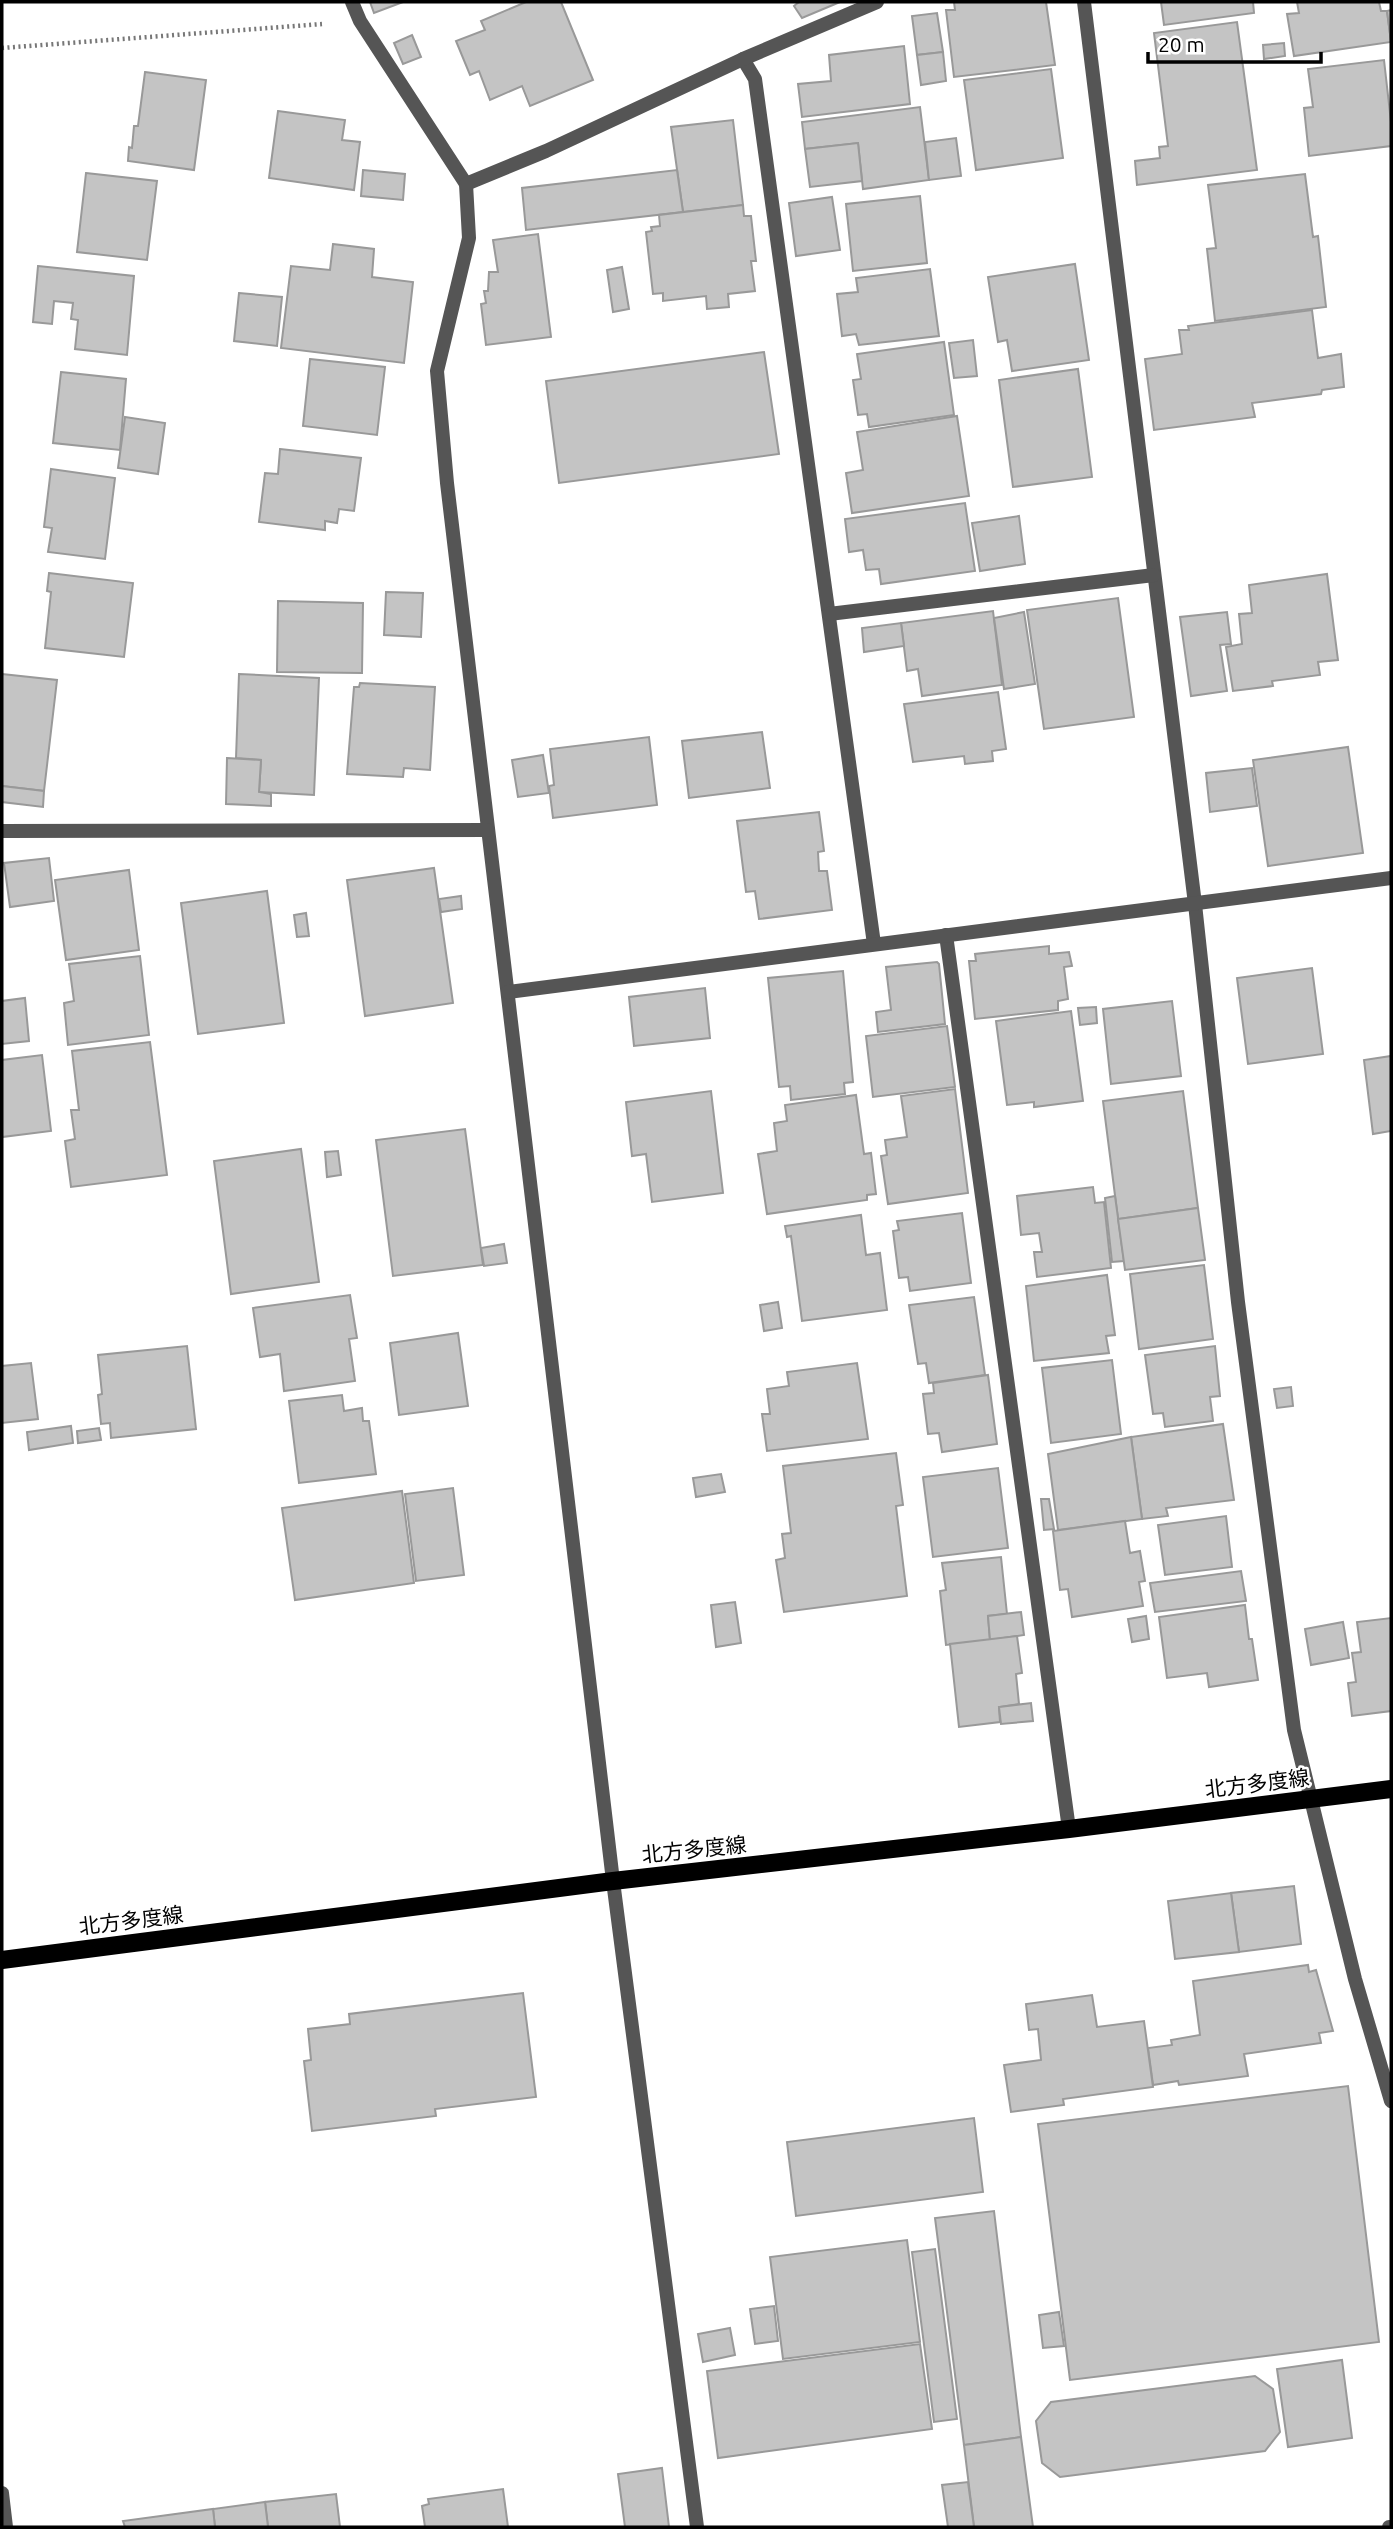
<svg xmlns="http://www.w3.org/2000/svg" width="1393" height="2529" font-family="Ubuntu,'Noto Sans JP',sans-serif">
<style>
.building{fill:#c4c4c4;stroke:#999;stroke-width:2}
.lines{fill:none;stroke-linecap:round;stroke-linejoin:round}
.path{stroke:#777;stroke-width:4.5;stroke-dasharray:2 3.5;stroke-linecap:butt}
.minor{stroke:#555;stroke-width:14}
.primary{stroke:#000;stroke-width:18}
.labels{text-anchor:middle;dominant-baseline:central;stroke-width:5;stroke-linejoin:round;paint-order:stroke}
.street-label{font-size:21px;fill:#000;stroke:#fff}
</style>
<rect width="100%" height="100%" fill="#fff"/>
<g class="building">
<polygon points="370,2 403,2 374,13"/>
<polygon points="526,2 561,2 593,80 530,106 522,86 490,100 479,71 470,75 456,41 485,30 481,21"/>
<polygon points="799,2 840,2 802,18 794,6"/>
<polygon points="954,2 1046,2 1055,65 954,77 946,10 955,10"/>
<polygon points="1161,2 1253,2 1254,13 1164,25"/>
<polygon points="1297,2 1379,2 1381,11 1387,11 1391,42 1294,56 1287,14 1299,13"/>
<polygon points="1391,10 1391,41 1387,11"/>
<polygon points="937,13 943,52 917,55 912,16"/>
<polygon points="1237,22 1257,170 1137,185 1135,161 1160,158 1159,147 1168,146 1154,33"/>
<polygon points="412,35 421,57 403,64 394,43"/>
<polygon points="1284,43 1285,56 1264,59 1263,45"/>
<polygon points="904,46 910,104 802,117 798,84 831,81 829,55"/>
<polygon points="943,52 946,81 921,85 917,55"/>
<polygon points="1384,60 1391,122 1391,146 1309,156 1304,108 1313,107 1308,69"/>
<polygon points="1051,69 1063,158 976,170 964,80"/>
<polygon points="145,72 206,80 194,170 128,161 129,147 132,148 134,126 138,126"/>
<polygon points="920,107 929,180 863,189 858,143 805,149 802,122"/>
<polygon points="278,111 345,120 342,140 360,142 354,190 269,178"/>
<polygon points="733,120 743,205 683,212 671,127"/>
<polygon points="956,138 961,176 929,180 925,142"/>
<polygon points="858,143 862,181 810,187 805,149"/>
<polygon points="363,170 405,174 403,200 361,196"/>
<polygon points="677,170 683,212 526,230 522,188"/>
<polygon points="86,173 157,181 147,260 77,252"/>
<polygon points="1305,174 1313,237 1318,236 1326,307 1215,321 1207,249 1216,248 1208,185"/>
<polygon points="920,196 927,263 853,271 846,204"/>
<polygon points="832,197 840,250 796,256 789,203"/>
<polygon points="743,205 744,216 751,216 756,261 751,261 755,291 728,294 729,307 707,309 706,296 663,301 663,293 653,294 646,232 652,231 651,227 660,226 659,215"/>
<polygon points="538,234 551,337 486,345 481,304 486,303 484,291 488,291 489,272 498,272 493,240"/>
<polygon points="333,244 374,249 372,277 413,282 404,363 281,348 291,266 330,270"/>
<polygon points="1075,264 1089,360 1012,371 1007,340 998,342 988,277"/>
<polygon points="38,266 134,276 127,355 75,349 78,320 71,319 73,303 54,301 52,324 33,322"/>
<polygon points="622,267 629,309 613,312 607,270"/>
<polygon points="930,269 939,336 859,345 856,334 842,336 837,294 858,292 856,278"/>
<polygon points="239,293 282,297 277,346 234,341"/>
<polygon points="1312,310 1318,358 1341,354 1344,387 1322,390 1321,394 1252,403 1255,417 1154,430 1145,359 1182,354 1179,330 1189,330 1188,326"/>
<polygon points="973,340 977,376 954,378 949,343"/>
<polygon points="944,342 954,415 869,427 867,414 858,415 853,380 861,379 857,354"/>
<polygon points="764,352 779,454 559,483 546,381"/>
<polygon points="310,359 385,367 377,435 303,426"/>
<polygon points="1078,369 1092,477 1013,487 999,380"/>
<polygon points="61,372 126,379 120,450 53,443"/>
<polygon points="957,416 969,496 852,513 846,473 863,470 857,432"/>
<polygon points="125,417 165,423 158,474 118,468"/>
<polygon points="280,449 361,458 354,511 339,509 337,523 325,521 325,530 259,522 265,473 278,474"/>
<polygon points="51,469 115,478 105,559 48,552 52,528 44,527"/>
<polygon points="965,503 975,571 881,584 879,569 866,570 863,550 849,552 845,519"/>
<polygon points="1019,516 1025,564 980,571 972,523"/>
<polygon points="49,573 133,583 124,657 45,648 51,592 47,591"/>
<polygon points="1327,574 1338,660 1318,662 1320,675 1272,681 1273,686 1233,691 1226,647 1242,644 1239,614 1252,613 1249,585"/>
<polygon points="386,592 423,593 421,637 384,635"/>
<polygon points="1118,598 1134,717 1044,729 1027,610"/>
<polygon points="278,601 363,603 362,673 277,672"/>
<polygon points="993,611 1002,685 922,696 918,669 907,671 901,623"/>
<polygon points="1024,612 1035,684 1004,689 994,618"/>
<polygon points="1227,612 1231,644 1220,645 1227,691 1191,696 1180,617"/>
<polygon points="901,623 904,646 864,652 862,628"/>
<polygon points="2,674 57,680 44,791 2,786"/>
<polygon points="239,674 319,678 314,795 259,792 261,760 236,758"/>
<polygon points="360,683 435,687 430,770 404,768 403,777 347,774 354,687 359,687"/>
<polygon points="998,692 1006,749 992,751 993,761 965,764 964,756 913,762 904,704"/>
<polygon points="762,732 770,788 689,798 682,741"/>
<polygon points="649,737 657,805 553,818 549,786 554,785 550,749"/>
<polygon points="1348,747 1363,853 1268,866 1253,760"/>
<polygon points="543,755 549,793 518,797 512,760"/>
<polygon points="227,758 261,760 259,792 271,794 271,806 226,804"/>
<polygon points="1252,768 1257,806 1210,812 1206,773"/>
<polygon points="2,786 44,791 43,807 2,802"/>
<polygon points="819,812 824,851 818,852 819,871 827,871 832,910 759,919 755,891 746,892 737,821"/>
<polygon points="49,858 54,901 10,907 4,863"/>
<polygon points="434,868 453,1003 365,1016 347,880"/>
<polygon points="129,870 139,950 66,960 55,880"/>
<polygon points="267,891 284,1023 198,1034 181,903"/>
<polygon points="461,896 462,909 441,912 439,899"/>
<polygon points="306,913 309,936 297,937 294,915"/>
<polygon points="1049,946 1049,954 1069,952 1072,966 1064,967 1068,999 1058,1001 1058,1010 975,1019 969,961 976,961 975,954"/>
<polygon points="140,956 149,1035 68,1045 64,1003 74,1001 69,964"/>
<polygon points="937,962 939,964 945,1024 878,1032 876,1012 891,1010 886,967"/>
<polygon points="1312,968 1323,1054 1248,1064 1237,978"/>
<polygon points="843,971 853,1082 844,1083 845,1094 791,1100 790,1086 779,1087 768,978"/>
<polygon points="705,988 710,1038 634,1046 629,997"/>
<polygon points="25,998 29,1041 2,1044 2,1001"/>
<polygon points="1172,1001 1181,1076 1111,1084 1103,1009"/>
<polygon points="1096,1007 1097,1023 1080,1025 1078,1008"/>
<polygon points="1071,1011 1083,1101 1034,1107 1034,1102 1007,1105 996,1021"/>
<polygon points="947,1026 955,1087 873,1097 866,1036"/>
<polygon points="150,1042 167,1175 71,1187 65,1141 75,1139 71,1110 79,1110 72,1051"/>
<polygon points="42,1055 51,1131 2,1137 2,1060"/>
<polygon points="1391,1056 1391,1131 1373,1134 1364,1060"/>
<polygon points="955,1089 968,1193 888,1204 881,1156 887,1155 885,1140 907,1137 901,1096"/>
<polygon points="711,1091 723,1193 652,1202 646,1154 632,1156 626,1102"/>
<polygon points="1183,1091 1198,1208 1118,1219 1103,1101"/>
<polygon points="856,1095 864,1154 871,1153 876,1194 867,1195 867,1200 767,1214 758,1154 777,1151 774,1123 787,1121 785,1105"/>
<polygon points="465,1129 483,1265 393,1276 376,1140"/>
<polygon points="301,1149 319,1282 231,1294 214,1161"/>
<polygon points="338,1151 341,1175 327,1177 325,1152"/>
<polygon points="1093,1187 1095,1203 1104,1202 1111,1268 1037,1277 1034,1252 1042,1252 1039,1233 1021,1235 1017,1196"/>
<polygon points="1115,1196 1124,1261 1112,1262 1105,1198"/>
<polygon points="1198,1208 1205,1260 1125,1270 1118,1219"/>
<polygon points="962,1213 971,1283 910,1291 908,1277 899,1278 893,1231 899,1230 897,1221"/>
<polygon points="861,1215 866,1255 880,1253 887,1310 802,1321 791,1236 787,1237 785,1226"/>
<polygon points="504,1244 507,1263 484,1266 481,1248"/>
<polygon points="1204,1265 1213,1339 1139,1349 1130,1274"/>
<polygon points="1107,1275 1115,1335 1106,1336 1109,1353 1034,1361 1026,1286"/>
<polygon points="350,1295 357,1338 349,1339 355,1381 284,1391 280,1354 260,1357 253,1308"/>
<polygon points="974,1297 985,1375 929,1383 926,1363 918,1364 909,1305"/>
<polygon points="778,1302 782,1328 764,1331 760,1305"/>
<polygon points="458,1333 468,1406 399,1415 390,1343"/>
<polygon points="187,1346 196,1429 111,1438 110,1423 101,1424 98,1395 102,1394 98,1355"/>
<polygon points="1215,1346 1220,1396 1210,1397 1213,1421 1165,1427 1163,1413 1153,1414 1145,1355"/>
<polygon points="1112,1360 1121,1434 1051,1443 1042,1368"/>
<polygon points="31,1363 38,1419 2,1423 2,1366"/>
<polygon points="857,1363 868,1439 767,1451 762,1414 770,1414 767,1389 789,1386 787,1372"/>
<polygon points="988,1375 997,1444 942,1452 939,1433 928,1434 923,1394 934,1393 933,1383"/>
<polygon points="1291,1387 1293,1406 1277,1408 1274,1389"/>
<polygon points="342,1395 344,1411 362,1408 363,1421 369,1421 376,1474 299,1483 289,1401"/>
<polygon points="1223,1424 1234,1500 1166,1508 1168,1516 1142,1519 1131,1437"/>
<polygon points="71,1426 73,1443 29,1450 27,1432"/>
<polygon points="99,1428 101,1440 78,1443 77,1431"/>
<polygon points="1131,1437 1142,1519 1058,1530 1048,1454"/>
<polygon points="896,1453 903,1505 896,1506 907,1596 784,1612 776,1560 785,1558 782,1534 791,1533 783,1466"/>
<polygon points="998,1468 1008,1548 933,1557 923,1477"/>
<polygon points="721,1474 725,1492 696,1497 693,1478"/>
<polygon points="453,1488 464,1575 416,1581 405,1494"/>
<polygon points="402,1491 414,1583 295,1600 282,1508"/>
<polygon points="1041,1499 1049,1499 1054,1529 1044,1530"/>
<polygon points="1226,1516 1232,1567 1165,1575 1158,1525"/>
<polygon points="1125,1521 1130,1553 1140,1551 1145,1581 1139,1582 1143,1606 1072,1617 1068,1589 1060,1590 1053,1531"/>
<polygon points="1001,1557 1007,1614 988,1616 990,1640 946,1645 940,1591 946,1590 942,1563"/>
<polygon points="1241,1571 1246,1601 1155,1612 1150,1583"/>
<polygon points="735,1602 741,1643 716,1647 711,1605"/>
<polygon points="1245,1605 1249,1639 1252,1639 1258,1680 1209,1687 1207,1673 1167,1678 1159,1617"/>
<polygon points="1021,1612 1024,1635 990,1640 988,1616"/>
<polygon points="1146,1616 1149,1639 1132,1642 1128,1619"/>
<polygon points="1391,1618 1391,1711 1352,1716 1348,1683 1356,1682 1352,1653 1361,1652 1357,1622"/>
<polygon points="1343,1622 1349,1658 1311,1665 1305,1629"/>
<polygon points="1017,1636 1022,1673 1016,1674 1019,1704 999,1707 1000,1722 959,1727 950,1644"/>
<polygon points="1031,1703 1033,1721 1001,1724 999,1707"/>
<polygon points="1294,1886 1301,1944 1239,1952 1231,1893"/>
<polygon points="1231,1893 1239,1952 1175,1959 1168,1901"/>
<polygon points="1308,1965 1309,1972 1316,1970 1333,2031 1319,2033 1321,2043 1244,2054 1248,2076 1179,2085 1178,2081 1153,2085 1148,2048 1172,2045 1171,2040 1200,2035 1193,1981"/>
<polygon points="523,1993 536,2097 435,2109 436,2116 312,2131 304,2061 311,2060 308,2029 350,2024 349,2014"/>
<polygon points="1092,1995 1097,2027 1144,2021 1153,2087 1063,2099 1064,2105 1011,2112 1004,2065 1041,2060 1038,2029 1029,2030 1026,2004"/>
<polygon points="1348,2086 1379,2342 1070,2380 1038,2124"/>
<polygon points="974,2118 983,2192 796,2216 787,2142"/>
<polygon points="994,2211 1021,2437 964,2445 935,2218"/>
<polygon points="907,2240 920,2342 783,2359 770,2257"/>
<polygon points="935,2249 957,2419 934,2422 912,2252"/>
<polygon points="774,2306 778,2341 755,2344 750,2309"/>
<polygon points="1059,2312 1064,2346 1043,2348 1039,2315"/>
<polygon points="730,2328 735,2355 703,2362 698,2334"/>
<polygon points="920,2344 932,2429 718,2458 707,2371"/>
<polygon points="1342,2360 1352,2438 1288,2447 1277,2369"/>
<polygon points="1255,2376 1273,2389 1280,2432 1265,2451 1060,2477 1042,2463 1036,2421 1051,2402"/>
<polygon points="1021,2437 1033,2527 974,2527 964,2445"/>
<polygon points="662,2468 669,2527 625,2527 618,2474"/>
<polygon points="968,2482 974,2527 948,2527 942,2485"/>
<polygon points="503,2489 508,2527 425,2527 422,2506 429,2504 428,2499"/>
<polygon points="336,2494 340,2527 268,2527 265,2502"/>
<polygon points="265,2502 268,2527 215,2527 213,2509"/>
<polygon points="213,2509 215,2527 125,2527 123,2521"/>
</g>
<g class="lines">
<polyline class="path" points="2,48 322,24"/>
<g class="minor">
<polyline points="352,2 360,21 466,184 469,238 437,371 447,483 613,1881 697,2527"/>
<polyline points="1084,2 1195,904 1238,1302 1294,1730 1355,1979 1391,2101"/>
<polyline points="743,59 755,79 874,944"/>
<polyline points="466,184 546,151 743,59 877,2"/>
<polyline points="829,614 1154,575"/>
<polyline points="2,831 487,830"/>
<polyline points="946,935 1069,1829"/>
<polyline points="508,992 1391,878"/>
<polyline points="2,2493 6,2527"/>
<polyline points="1389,2527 1391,2527"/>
</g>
<polyline class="primary" points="2,1960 613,1881 1069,1829 1391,1789"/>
</g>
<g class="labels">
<g class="street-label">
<text transform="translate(1257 1783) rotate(-7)">北方多度線</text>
<text transform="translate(694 1849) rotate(-6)">北方多度線</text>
<text transform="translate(131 1920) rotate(-7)">北方多度線</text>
</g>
</g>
<rect width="1393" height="2529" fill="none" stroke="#000000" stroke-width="7"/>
<path d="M1148 52v10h173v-10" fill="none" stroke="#000000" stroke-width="3.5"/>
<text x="1158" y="52" font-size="21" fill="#000000" stroke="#ffffff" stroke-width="5" paint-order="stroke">20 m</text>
</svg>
